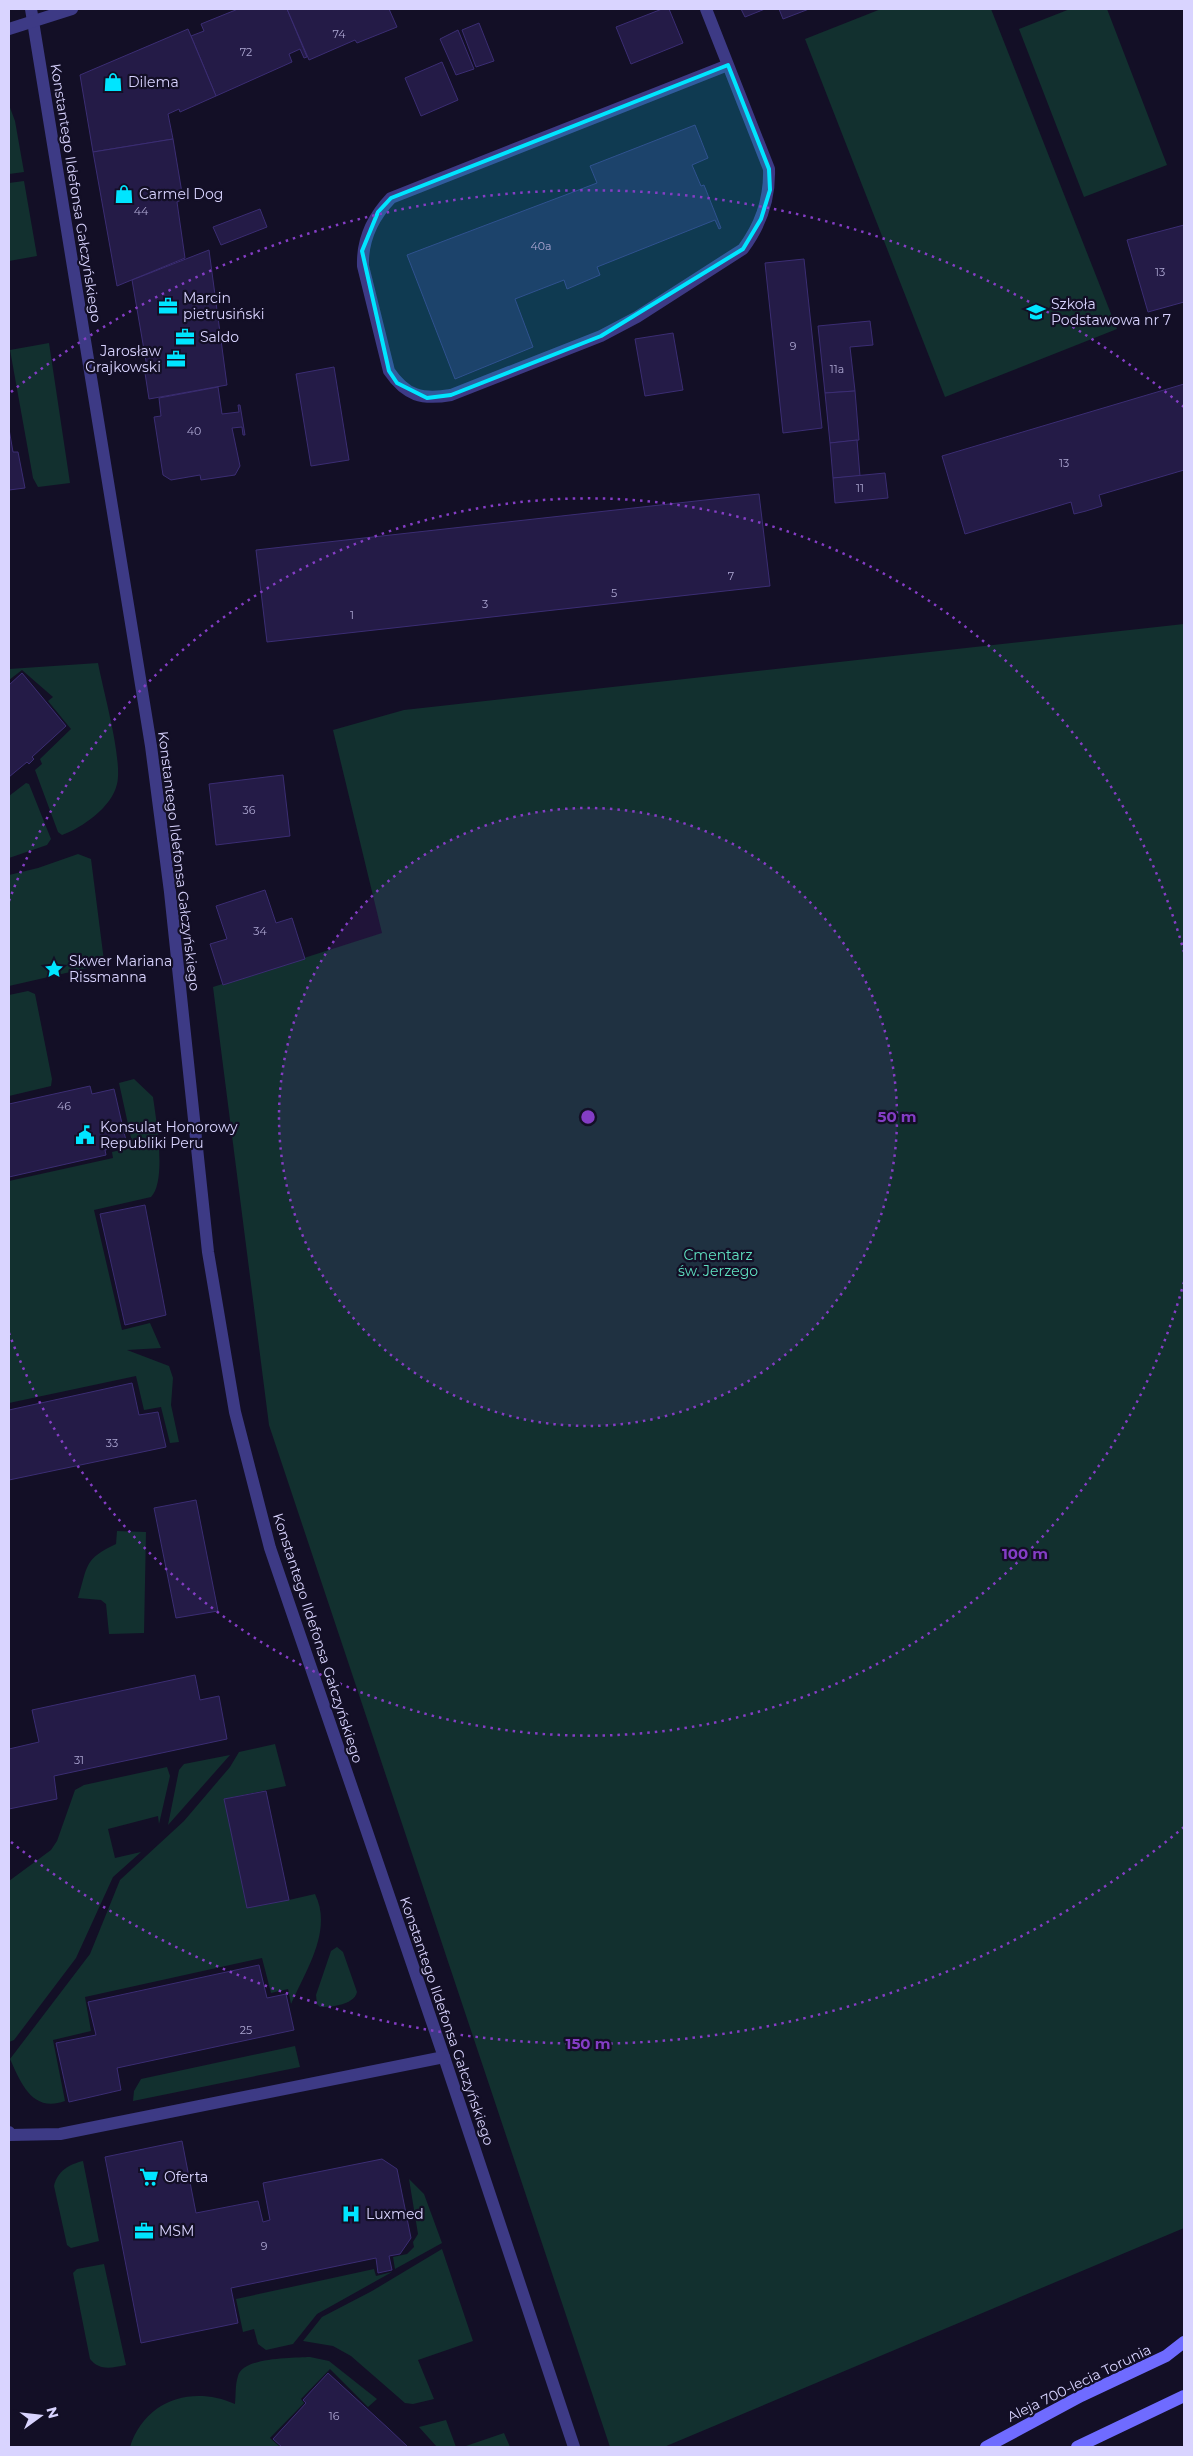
<svg xmlns="http://www.w3.org/2000/svg" width="1193" height="2456" font-family="Montserrat,sans-serif">
<style>
.green{fill:#12302f}
.building{fill:#241b47;stroke:#3b2d73}
.lines{fill:none;stroke-linecap:round;stroke-linejoin:round}
.minor{stroke:#3d3a85;stroke-width:12}
.secondary{stroke:#6f6bff;stroke-width:12}
.marked{fill:#00e5ff;fill-opacity:0.2;stroke:#00e5ff;stroke-width:4;stroke-linejoin:round}
.ring{fill:none;stroke:#843dc5;stroke-width:2.5;stroke-dasharray:2.5 5}
.labels{text-anchor:middle;dominant-baseline:central;stroke-width:4.5;stroke-linejoin:round;paint-order:stroke}
.number-label{font-size:11px;fill:#aca6d1}
.poi-label{font-size:14px;fill:#d9d4ff;stroke:#130f26;text-anchor:start}
.street-label{font-size:14px;fill:#d9d4ff;stroke:#130f26}
.park-label{font-size:14px;fill:#5fe0c0;stroke:#130f26}
.centre{fill:#843dc5;stroke:#130f26;stroke-width:2.5}
.ring-label{font-size:15px;text-anchor:middle;font-weight:bold;fill:#843dc5;stroke:#130f26;stroke-width:4.5;stroke-linejoin:round;paint-order:stroke}
</style>
<rect width="100%" height="100%" fill="#130f26"/>
<g class="green">
<polygon points="881,9 991,9 1117,329 945,397 805,39"/>
<polygon points="1070,9 1107,9 1167,165 1084,197 1019,29"/>
<polygon points="9,105 15,121 24,172 9,174"/>
<polygon points="24,181 37,256 9,261 9,183"/>
<polygon points="49,343 70,483 38,487 33,478 10,350"/>
<polygon points="1184,624 1184,2228 664,2447 610,2447 269,1425 213,987 382,933 333,730 404,710"/>
<path d="M 98,663 C 103,690 123,760 117,784 C 112,807 82,828 62,835 L 58,832 L 35,770 L 42,764 L 40,759 L 71,729 L 48,701 L 53,697 L 22,670 L 9,680 L 9,669 Z"/>
<polygon points="26,783 29,784 51,839 47,845 9,858 9,796"/>
<polygon points="78,854 91,859 104,961 101,965 9,986 9,875 38,868"/>
<polygon points="28,991 35,994 52,1079 51,1086 9,1096 9,995"/>
<path d="M 134,1079 L 153,1097 C 156,1119 167,1181 151,1197 L 94,1210 L 122,1330 L 150,1323 L 161,1348 L 127,1350 L 169,1366 L 173,1378 L 171,1405 L 179,1442 L 170,1443 L 161,1407 L 144,1410 L 136,1376 L 9,1403 L 9,1181 L 113,1158 L 112,1152 L 133,1147 L 119,1083 Z"/>
<path d="M 117,1531 L 146,1532 L 144,1633 L 109,1634 L 106,1604 L 101,1600 L 78,1598 C 88,1565 84,1559 116,1544 Z"/>
<path d="M 275,1744 L 286,1786 L 224,1799 L 289,1900 L 315,1894 C 333,1930 306,1970 291,2004 L 288,1989 L 271,1993 L 262,1958 L 85,1997 L 91,2031 L 53,2040 L 65,2101 C 32,2113 21,2083 10,2059 L 90,1954 L 120,1880 L 184,1821 L 230,1767 L 239,1752 Z"/>
<polygon points="230,1755 168,1825 179,1770 184,1764"/>
<polygon points="167,1767 170,1776 159,1824 158,1816 108,1829 115,1858 141,1852 113,1877 76,1958 14,2040 9,2042 9,1881 51,1850 57,1841 75,1790 84,1785"/>
<path d="M 337,1947 L 343,1952 L 357,1992 C 354,2005 331,2007 320,2007 L 317,2004 L 316,1995 L 331,1951 Z"/>
<polygon points="295,2046 300,2067 133,2101 134,2091 141,2079"/>
<path d="M 83,2161 L 99,2241 L 71,2248 L 67,2245 L 54,2186 C 57,2171 70,2164 83,2161 Z"/>
<polygon points="409,2179 424,2194 442,2243 395,2269 393,2257 407,2254 414,2247 413,2242 418,2234"/>
<polygon points="442,2249 473,2341 418,2360 434,2399 413,2404 405,2403 351,2356 333,2346 303,2341 322,2317 372,2291"/>
<path d="M 104,2264 L 126,2365 C 111,2368 100,2371 90,2359 L 73,2273 L 77,2269 Z"/>
<polygon points="374,2269 376,2276 392,2272 317,2314 293,2344 266,2350 258,2344 254,2329 243,2332 236,2299"/>
<path d="M 310,2357 L 329,2361 L 377,2399 L 368,2407 L 330,2369 L 301,2399 L 304,2403 L 270,2438 L 280,2447 L 130,2447 C 145,2400 192,2385 235,2404 C 236,2395 235,2385 238,2376 C 243,2357 293,2358 310,2357 Z"/>
<polygon points="446,2420 456,2447 437,2447 419,2427"/>
<polygon points="504,2433 510,2447 463,2447"/>
</g>
<g class="building">
<polygon points="238,9 287,9 307,57 304,58 300,49 289,54 292,62 216,96 191,36 204,31 201,24"/>
<polygon points="287,9 389,9 397,27 357,43 355,40 309,60"/>
<polygon points="662,9 669,9 683,43 631,64 616,27"/>
<polygon points="741,9 765,9 745,17"/>
<polygon points="779,9 809,9 783,19"/>
<polygon points="479,23 494,61 476,67 462,30"/>
<polygon points="188,29 216,96 180,112 179,109 168,114 173,139 93,152 80,75"/>
<polygon points="458,30 474,69 456,75 440,39"/>
<polygon points="442,62 458,100 421,116 405,78"/>
<polygon points="695,125 708,158 692,165 701,186 704,185 721,228 719,229 715,220 597,267 600,275 567,289 564,280 515,299 533,347 455,379 407,255 597,183 590,166"/>
<polygon points="173,139 183,199 177,202 185,258 117,286 93,152"/>
<polygon points="260,209 267,227 221,245 213,227"/>
<polygon points="1184,225 1184,302 1148,312 1127,240"/>
<polygon points="209,250 227,385 149,399 145,373 148,373 132,280"/>
<polygon points="804,259 822,428 783,433 765,263"/>
<polygon points="870,321 873,345 850,347 855,391 825,393 818,326"/>
<polygon points="673,333 683,390 645,396 635,339"/>
<polygon points="334,367 349,460 311,466 296,374"/>
<polygon points="1184,384 1184,470 1099,495 1102,506 1086,511 1074,514 1071,502 965,534 942,456"/>
<polygon points="218,387 222,414 239,412 238,405 240,405 245,435 243,435 242,427 232,428 240,466 235,475 201,480 200,475 171,480 163,475 154,417 161,416 159,398"/>
<polygon points="855,391 859,440 830,443 825,393"/>
<polygon points="9,429 13,452 18,452 25,488 9,490"/>
<polygon points="857,440 860,476 833,478 830,443"/>
<polygon points="885,473 888,498 835,503 833,478"/>
<polygon points="759,494 770,586 267,642 256,550"/>
<polygon points="22,673 66,726 32,757 34,759 29,764 27,762 9,777 9,685"/>
<polygon points="283,775 290,836 216,845 209,784"/>
<polygon points="265,890 276,923 292,918 305,959 223,985 210,944 227,939 216,906"/>
<polygon points="90,1086 92,1094 114,1089 127,1145 105,1150 106,1155 9,1177 9,1104"/>
<polygon points="145,1205 166,1315 125,1325 100,1214"/>
<polygon points="132,1383 139,1415 158,1412 166,1447 9,1480 9,1410"/>
<polygon points="196,1500 218,1611 176,1618 154,1508"/>
<polygon points="195,1675 200,1700 219,1696 227,1739 54,1776 57,1799 9,1809 9,1749 39,1742 32,1710"/>
<polygon points="266,1791 289,1900 247,1908 224,1799"/>
<polygon points="259,1965 267,1998 286,1994 294,2030 117,2068 121,2090 69,2102 56,2043 96,2035 88,2002"/>
<polygon points="182,2141 196,2213 258,2201 263,2222 270,2220 263,2183 382,2159 397,2169 411,2238 400,2254 389,2256 392,2270 378,2273 376,2258 231,2288 238,2323 141,2343 105,2157"/>
<polygon points="328,2373 389,2429 408,2447 282,2447 273,2439 306,2403 303,2400"/>
</g>
<g class="lines">
<g class="minor">
<polyline points="31,9 151,746 170,892 208,1252 235,1412 270,1548 444,2057 574,2447"/>
<path d="M 706,9 L 769,169 C 770,199 761,225 743,249 L 637,317 L 601,336 L 451,395 C 422,400 406,396 389,371 L 363,266 C 362,239 373,217 391,198 L 728,65"/>
<polyline points="9,29 72,9"/>
<polyline points="9,2132 9,2135 60,2134 444,2057"/>
</g>
<g class="secondary">
<polyline points="986,2447 1081,2396 1166,2356 1184,2342"/>
<polyline points="1077,2447 1184,2396"/>
</g>
</g>
<path class="marked" d="M 728,65 L 769,169 L 770,190 L 761,219 L 743,249 L 601,336 L 451,395 L 427,398 L 397,383 L 389,371 L 362,251 L 378,212 L 391,198 Z"/>
<circle cx="588" cy="1117" r="309" fill="#843dc5" fill-opacity=".12"/>
<g class="ring">
<circle cx="588" cy="1117" r="309"/>
<path d="M1184 1282A618 618 0 0 1 9 1333M9 901A618 618 0 0 1 1184 952"/>
<path d="M1184 1827A927 927 0 0 1 11 1842M11 392A927 927 0 0 1 1184 407"/>
</g>
<defs>
<g id="shop-bare" transform="scale(1.5)"><path d="M-5-2.5h2.3a2.7 3.5 0 0 1 5.4 0H5L5.5 6h-11ZM-1.5-2.5h3a1.5 2.3 0 0 0-3 0Z" fill="#00e5ff" stroke="#130f26" stroke-width="2.5" paint-order="stroke"/></g>
<g id="office-bare" transform="scale(1.5)"><path d="M-6-3h4V-5.5h4V-3h4V5H-6ZM-1-4.5V-3h2v-1.5ZM-6 0V1H6V0Z" fill="#00e5ff" stroke="#130f26" stroke-width="2.5" paint-order="stroke"/></g>
<g id="school-bare" transform="scale(1.5)"><path d="M0-5L7-2L0 1L-7-2ZM-4 1L0 2.5L4 1V4Q0 6-4 4Z" fill="#00e5ff" stroke="#130f26" stroke-width="2.5" paint-order="stroke"/></g>
<g id="sight-bare" transform="scale(1.5)"><path d="M0-6L1.8-2.2L6-1.7L2.9 1.2L3.7 5.4L0 3.3L-3.7 5.4L-2.9 1.2L-6-1.7L-1.8-2.2Z" fill="#00e5ff" stroke="#130f26" stroke-width="2.5" paint-order="stroke"/></g>
<g id="civic-bare" transform="scale(1.5)"><path d="M-.6-6.5H3V-4.5H.6V-3L4-1V1h2V6H-6V1h2V-1L-.6-3ZM-1.2 2.5V6h2.4V2.5Z" fill="#00e5ff" stroke="#130f26" stroke-width="2.5" paint-order="stroke"/></g>
<g id="supermarket-bare" transform="scale(1.5)"><path d="M-6-5.5h2.5l.6 2H6L4.5 2H-2.5L-4.4-4H-6ZM-1.5 3.2a1.3 1.3 0 1 0 .1 0ZM3 3.2a1.3 1.3 0 1 0 .1 0Z" fill="#00e5ff" stroke="#130f26" stroke-width="2.5" paint-order="stroke"/></g>
<g id="hospital-bare" transform="scale(1.5)"><path d="M-5-5h3v3.5h4V-5h3V5h-3V1.5h-4V5h-3Z" fill="#00e5ff" stroke="#130f26" stroke-width="2.5" paint-order="stroke"/></g>
</defs>
<g fill-rule="evenodd">
<use href="#shop-bare" x="113" y="82"/>
<use href="#shop-bare" x="124" y="194"/>
<use href="#office-bare" x="168" y="306"/>
<use href="#school-bare" x="1036" y="312"/>
<use href="#office-bare" x="185" y="337"/>
<use href="#office-bare" x="176" y="359"/>
<use href="#sight-bare" x="54" y="969"/>
<use href="#civic-bare" x="85" y="1135"/>
<use href="#supermarket-bare" x="149" y="2177"/>
<use href="#hospital-bare" x="351" y="2214"/>
<use href="#office-bare" x="144" y="2231"/>
</g>
<g class="labels">
<g class="number-label">
<text x="339" y="34">74</text>
<text x="246" y="52">72</text>
<text x="141" y="211">44</text>
<text x="541" y="246">40a</text>
<text x="1160" y="272">13</text>
<text x="793" y="346">9</text>
<text x="837" y="369">11a</text>
<text x="194" y="431">40</text>
<text x="1064" y="463">13</text>
<text x="860" y="488">11</text>
<text x="731" y="576">7</text>
<text x="614" y="593">5</text>
<text x="485" y="604">3</text>
<text x="352" y="615">1</text>
<text x="249" y="810">36</text>
<text x="260" y="931">34</text>
<text x="64" y="1106">46</text>
<text x="112" y="1443">33</text>
<text x="79" y="1760">31</text>
<text x="246" y="2030">25</text>
<text x="264" y="2246">9</text>
<text x="334" y="2416">16</text>
</g>
<g class="poi-label">
<text x="128" y="82">Dilema</text>
<text x="139" y="194">Carmel Dog</text>
<text x="183" y="298">Marcin<tspan x="183" dy="16">pietrusiński</tspan></text>
<text x="1051" y="304">Szkoła<tspan x="1051" dy="16">Podstawowa nr 7</tspan></text>
<text x="200" y="337">Saldo</text>
<text x="161" y="351" text-anchor="end">Jarosław<tspan x="161" dy="16">Grajkowski</tspan></text>
<text x="69" y="961">Skwer Mariana<tspan x="69" dy="16">Rissmanna</tspan></text>
<text x="100" y="1127">Konsulat Honorowy<tspan x="100" dy="16">Republiki Peru</tspan></text>
<text x="164" y="2177">Oferta</text>
<text x="366" y="2214">Luxmed</text>
<text x="159" y="2231">MSM</text>
</g>
<g class="street-label">
<text transform="translate(76 193) rotate(81)">Konstantego Ildefonsa Gałczyńskiego</text>
<text transform="translate(179 861) rotate(83)">Konstantego Ildefonsa Gałczyńskiego</text>
<text transform="translate(318 1638) rotate(72)">Konstantego Ildefonsa Gałczyńskiego</text>
<text transform="translate(447 2021) rotate(71)">Konstantego Ildefonsa Gałczyńskiego</text>
<text transform="translate(1079 2383) rotate(-26)">Aleja 700-lecia Torunia</text>
</g>
<g class="park-label">
<text x="718" y="1255">Cmentarz<tspan x="718" dy="16">św. Jerzego</tspan></text>
</g>
</g>
<circle cx="588" cy="1117" r="8" class="centre"/>
<g class="ring-label">
<text x="897" y="1122">50 m</text>
<text x="1025" y="1559">100 m</text>
<text x="588" y="2049">150 m</text>
</g>
<rect width="1193" height="2456" fill="none" stroke="#d9d4ff" stroke-width="20"/>
<g transform="translate(40 2416) rotate(75)" stroke="#130f26" stroke-width="4" paint-order="stroke">
<path d="M0-4L9 19L0 12L-9 19Z" fill="#d9d4ff"/>
<text y="-8" font-size="14" font-weight="bold" text-anchor="middle" fill="#d9d4ff">N</text>
</g>
</svg>
